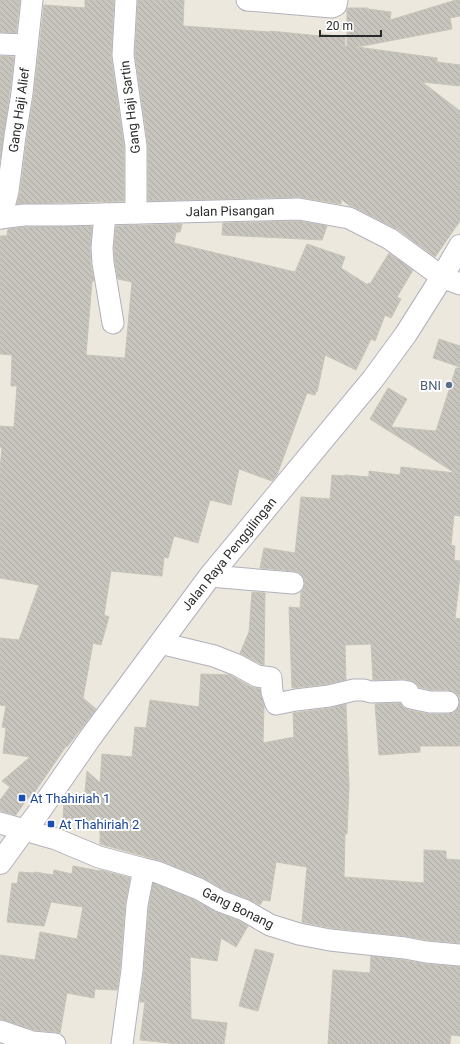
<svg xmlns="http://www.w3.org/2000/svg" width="460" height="1044" font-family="Roboto,sans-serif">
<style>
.building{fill:url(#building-back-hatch);stroke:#c7c4b7}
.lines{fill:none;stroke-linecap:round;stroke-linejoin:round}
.minor-casing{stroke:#b1b1bd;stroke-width:23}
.secondary-casing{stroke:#b1b1bd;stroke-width:24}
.minor{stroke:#fff;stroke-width:21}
.secondary{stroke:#fff;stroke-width:22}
.service-dot{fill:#5c6f8a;stroke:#fff;stroke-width:1.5}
.transit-dot{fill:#1a4fb4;stroke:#fff;stroke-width:1.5}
.labels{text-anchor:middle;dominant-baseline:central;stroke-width:4;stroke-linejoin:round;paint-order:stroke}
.street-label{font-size:13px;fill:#2b2b2b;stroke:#fff}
.service-label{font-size:13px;fill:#4e5e75;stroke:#fff;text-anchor:end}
.transit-label{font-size:13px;fill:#164399;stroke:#fff;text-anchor:start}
</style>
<defs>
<pattern id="building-back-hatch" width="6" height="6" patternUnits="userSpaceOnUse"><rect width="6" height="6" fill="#c7c5bd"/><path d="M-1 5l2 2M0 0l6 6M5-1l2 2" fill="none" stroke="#aba9a3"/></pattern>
</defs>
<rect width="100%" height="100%" fill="#ece8de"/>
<g class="building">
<polygon points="0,0 20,0 16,33 0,32"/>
<polygon points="85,0 114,0 111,57 124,147 124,201 17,204 20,193 27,138 34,94 44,5 85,8"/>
<polygon points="138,0 184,0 183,26 270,32 270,31 320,36 321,34 345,37 345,46 347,46 347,8 368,8 368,9 391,12 390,20 456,0 460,0 460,16 450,18 452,29 357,47 437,58 437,62 460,65 460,86 422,82 460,111 460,221 435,257 397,229 354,207 350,206 341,199 341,204 299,197 148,201 148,144 135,54"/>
<polygon points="0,56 14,57 10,91 0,159"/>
<polygon points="298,221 327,226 322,240 222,235 223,223"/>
<polygon points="182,224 180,232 176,232 174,243 295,272 307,244 345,257 341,268 368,285 368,283 370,284 389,253 413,270 397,297 401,299 391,318 385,315 375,341 371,339 356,370 325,355 317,392 316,391 315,395 307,393 277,475 272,481 239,469 231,505 210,500 198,543 174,536 168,558 164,557 162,576 111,571 104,615 109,617 101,645 93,643 83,698 96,709 67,747 67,745 34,793 27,799 16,815 2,811 0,810 0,800 10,787 2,781 30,757 3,753 6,728 2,727 6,706 0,705 0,638 19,640 39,585 0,578 0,469 2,448 0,447 0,426 14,427 17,386 11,386 12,355 0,354 0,236 7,236 8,229 25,227 92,226 90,249 91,265 94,281 92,281 86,355 125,358 132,282 118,279 115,262 114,248 116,226"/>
<polygon points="439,339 460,346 460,367 433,358"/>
<polygon points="456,368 460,368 460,516 454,515 451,545 455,546 454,560 460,561 460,575 455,618 460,619 460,746 420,746 420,752 379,755 375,704 400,703 403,707 409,710 428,714 448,714 454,713 458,708 460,702 459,696 454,692 448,690 431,690 419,687 415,682 405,679 373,680 371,644 345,645 346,680 327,684 292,688 289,607 300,608 301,592 303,590 305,584 304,578 300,573 294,571 260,568 264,548 295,553 301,497 330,499 332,475 345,476 345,475 369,477 369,471 400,475 401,467 455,473 370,419 388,388 407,399 391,427 436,431"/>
<polygon points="252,592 265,593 264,665 261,664 240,653 249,632"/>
<polygon points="201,674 230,675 251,687 260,689 261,696 264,705 263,743 294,737 293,713 331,708 346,704 349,786 347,834 345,834 344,877 424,883 424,850 446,851 446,859 460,860 460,943 428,940 406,936 332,928 302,922 307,867 276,862 270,901 263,900 260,905 248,899 225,890 204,878 162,861 100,844 100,822 63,820 64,801 84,802 87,771 100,783 102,754 132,757 135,727 146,728 150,700 199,707"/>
<polygon points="73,866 100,871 100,870 130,878 125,904 120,969 117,990 95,989 94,998 67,993 60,1033 56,1032 35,1030 4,1020 0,1019 0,955 35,960 40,932 77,939 83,907 51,902 44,926 7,922 12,883 17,884 19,872 34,873 35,872 53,875 54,870 72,874"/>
<polygon points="153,883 194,900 214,911 239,921 248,926 236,947 221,938 217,961 190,957 191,1019 227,1023 224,1044 178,1044 140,1040 145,1002 140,1002 144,971 149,907"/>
<polygon points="255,949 274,954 258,1011 239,1006"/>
<polygon points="371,956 403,960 425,964 460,967 460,1036 451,1035 450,1044 328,1044 333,970 370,973"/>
</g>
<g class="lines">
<g class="minor-casing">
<g id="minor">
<polyline points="126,0 123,55 136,146 136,213"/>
<polyline points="247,0 332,7 336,5 337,0"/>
<polyline points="0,44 27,45"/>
<polyline points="105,214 102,248 103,263 113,323"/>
<polyline points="0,218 24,215 63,215 299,209 349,218 390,239 442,277 460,284"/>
<polyline points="1,218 8,191 15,136 22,93 32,0"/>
<polyline points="210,576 293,583"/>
<polyline points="160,643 214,656 237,665 257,676 271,678 272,692 276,704 296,700 329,696 354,690 364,690 371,692 403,691 408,692 411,698 430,702 448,702"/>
<polyline points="0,823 56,839 99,857 144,869 157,872 199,889 220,901 244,910 270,925 299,934 330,940 405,948 426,952 460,955"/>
<polyline points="0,1031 32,1042 55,1044"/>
<polyline points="122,1044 132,970 137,905 144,869"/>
</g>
</g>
<g class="secondary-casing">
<polyline id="secondary" points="0,863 24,830 29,825 36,816 90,738 210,576 373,379 406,334 442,277 460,246"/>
</g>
<use href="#minor" class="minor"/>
<use href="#secondary" class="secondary"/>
</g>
<circle class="service-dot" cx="449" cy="385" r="4"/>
<g class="transit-dot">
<rect x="18" y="794" width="8" height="8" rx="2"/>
<rect x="47" y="820" width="8" height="8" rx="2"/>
</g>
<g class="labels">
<g class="street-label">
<text transform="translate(130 107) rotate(-97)">Gang Haji Sartin</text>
<text transform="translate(19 110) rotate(-82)">Gang Haji Alief</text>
<text transform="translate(230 211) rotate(-1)">Jalan Pisangan</text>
<text transform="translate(229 554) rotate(-51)">Jalan Raya Penggilingan</text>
<text transform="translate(238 908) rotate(26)">Gang Bonang</text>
</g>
<g class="service-label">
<text x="441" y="385">BNI</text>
</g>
<g class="transit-label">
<text x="30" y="798">At Thahiriah 1</text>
<text x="59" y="824">At Thahiriah 2</text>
</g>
</g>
<path d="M320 30v6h61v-6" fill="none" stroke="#2b2b2b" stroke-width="2"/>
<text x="326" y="30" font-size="12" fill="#2b2b2b" stroke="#ffffff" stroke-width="3" paint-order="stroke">20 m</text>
</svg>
